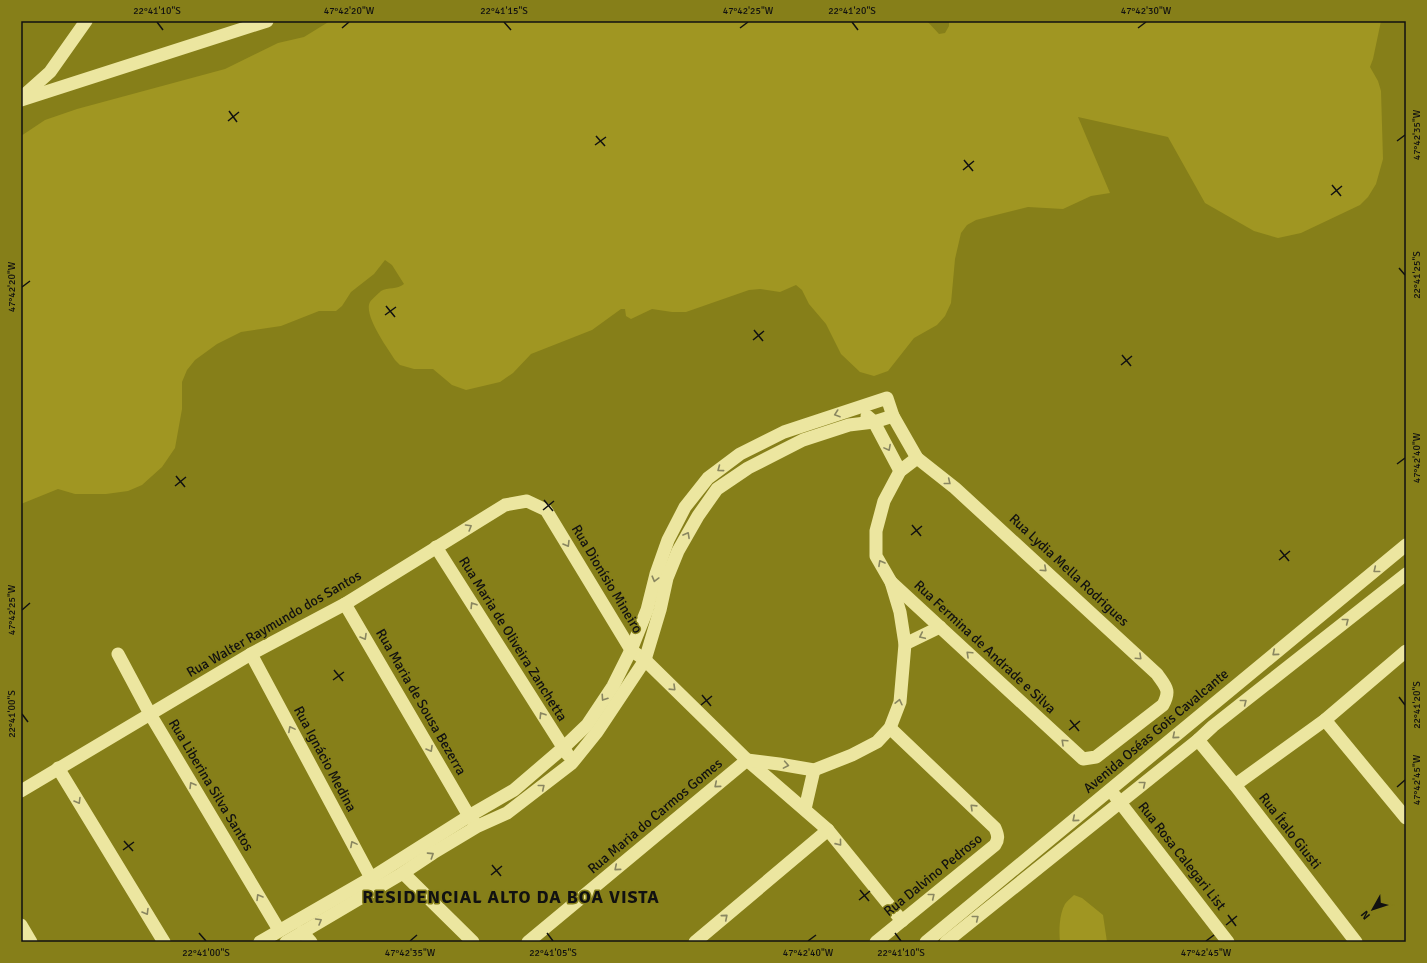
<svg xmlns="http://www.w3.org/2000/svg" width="1427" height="963" font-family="Signika,sans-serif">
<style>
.green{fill:#a09622}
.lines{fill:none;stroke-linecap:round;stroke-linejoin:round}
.minor{stroke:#ece6a0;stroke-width:13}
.oneway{stroke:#898660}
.ticks{fill:none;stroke:#111;stroke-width:1.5}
.labels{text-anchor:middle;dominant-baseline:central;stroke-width:3;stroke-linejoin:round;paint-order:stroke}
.street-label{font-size:14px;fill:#111;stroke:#867f19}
.district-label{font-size:18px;font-weight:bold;letter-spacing:1px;fill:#111;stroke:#867f19}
.neatline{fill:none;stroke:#111;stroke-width:1.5}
.ticks-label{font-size:10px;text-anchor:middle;fill:#111}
</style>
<rect width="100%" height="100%" fill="#867f19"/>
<g class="green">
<path d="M 330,21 L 927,21 L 939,34 L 945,33 L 949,26 L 949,21 L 1381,21 L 1373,59 L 1370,67 L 1378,81 L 1381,91 L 1383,159 L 1376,184 L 1368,197 L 1360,205 L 1301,233 L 1278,238 L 1254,231 L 1205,203 L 1168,137 L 1078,117 L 1110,193 L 1091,196 L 1063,209 L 1028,207 L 976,220 L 967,225 L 961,233 L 955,259 L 951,303 L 945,316 L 937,325 L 914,338 L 888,371 L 874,376 L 860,372 L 841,354 L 826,324 L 809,304 L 802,290 L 796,285 L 780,292 L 760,289 L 749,290 L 686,312 L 672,312 L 652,309 L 631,319 L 626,316 L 625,309 L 621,309 L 592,330 L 531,354 L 513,373 L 500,382 L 466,390 L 452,385 L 433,369 L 414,369 L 400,365 L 395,360 C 388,349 363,315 370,302 C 372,299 378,294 381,291 C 388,287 397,290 404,284 L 392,265 L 385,260 L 374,274 L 351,292 L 342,306 L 336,311 L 319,311 L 281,326 L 241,332 L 217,344 L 195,360 L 187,370 L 182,382 L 182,409 L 175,448 L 162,467 L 142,485 L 128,491 L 106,494 L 75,494 L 58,489 L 21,504 L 21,136 L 45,120 L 77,109 L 225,69 L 278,43 L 304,37 Z"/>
<path d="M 1074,895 L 1082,898 L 1103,915 L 1107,942 L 1060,942 C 1059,930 1059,915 1065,904 C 1067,901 1071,898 1074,895 Z"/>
</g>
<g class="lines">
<g class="minor">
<polyline points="22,97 50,72 86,21"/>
<polyline points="21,100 267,21"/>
<polyline points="867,416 874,422 900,471"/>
<polyline points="436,547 568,755"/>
<polyline points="345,604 469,816 474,822"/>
<polyline points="905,644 940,627"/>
<polyline points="118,654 150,714 279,930"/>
<polyline points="251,654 371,878"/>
<polyline points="1325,720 1406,818"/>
<polyline points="1198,740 1235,785 1356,942"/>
<polyline points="58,768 164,942"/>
<polyline points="1235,785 1325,720 1406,651"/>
<polyline points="21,791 251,654 345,604 505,505 527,501 546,510 631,650 645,660 747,760 828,830 902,921"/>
<polyline points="1115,796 1228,942"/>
<polyline points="805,809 814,770"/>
<polyline points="403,873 473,942"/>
<polyline points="21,925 31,942"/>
<polyline points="302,932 311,942"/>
<path d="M 260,942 L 371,878 L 469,816 L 514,790 L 563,748 L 587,725 L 613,686 L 631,650 L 647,610 L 656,574 L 668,540 L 685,507 L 708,478 L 740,454 L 784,432 L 887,398 L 893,416 L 917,458 L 955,488 L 1157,674 C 1166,687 1171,690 1163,705 L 1096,757 L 1083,759 L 891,582"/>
<polyline points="286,942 403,873 433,853 478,826 507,813 572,763 597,732 645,660 660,610 667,578 678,551 698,516 717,489 748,468 803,440 849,425 874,422 893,416"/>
<polyline points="528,942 747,760 779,764 814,770 852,755 877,742 890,728 900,702 905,644 900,612 891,582 876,556 876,531 884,501 900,471 917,458"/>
<polyline points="695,942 828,830"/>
<path d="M 876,942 L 995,845 C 999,839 998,835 995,828 L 890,728"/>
<polyline points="926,942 1406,545"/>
<polyline points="946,942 1198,740 1213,726 1406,574"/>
</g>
</g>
<defs><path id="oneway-chevron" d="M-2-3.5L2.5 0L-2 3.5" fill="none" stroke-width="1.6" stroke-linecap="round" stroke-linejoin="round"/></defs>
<g class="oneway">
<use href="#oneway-chevron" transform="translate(837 414) rotate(161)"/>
<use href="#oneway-chevron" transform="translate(888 448) rotate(62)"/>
<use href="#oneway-chevron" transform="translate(720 469) rotate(143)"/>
<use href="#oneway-chevron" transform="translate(948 482) rotate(39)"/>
<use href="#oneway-chevron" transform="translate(469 527) rotate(-31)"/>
<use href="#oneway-chevron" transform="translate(687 535) rotate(-61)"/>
<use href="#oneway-chevron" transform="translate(567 544) rotate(59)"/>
<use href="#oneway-chevron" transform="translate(881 563) rotate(-119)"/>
<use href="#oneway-chevron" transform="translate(1044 569) rotate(42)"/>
<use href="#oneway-chevron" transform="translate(1376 570) rotate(141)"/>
<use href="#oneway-chevron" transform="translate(655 579) rotate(105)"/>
<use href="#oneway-chevron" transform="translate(473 605) rotate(-122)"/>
<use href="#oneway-chevron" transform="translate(1346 621) rotate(-38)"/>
<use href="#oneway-chevron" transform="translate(922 636) rotate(155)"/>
<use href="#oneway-chevron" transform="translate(364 637) rotate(60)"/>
<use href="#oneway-chevron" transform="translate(1275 653) rotate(140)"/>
<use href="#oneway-chevron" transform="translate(969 654) rotate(-137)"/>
<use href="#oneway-chevron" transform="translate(1139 657) rotate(43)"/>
<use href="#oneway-chevron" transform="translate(673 688) rotate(44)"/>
<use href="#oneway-chevron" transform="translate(604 698) rotate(124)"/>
<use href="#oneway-chevron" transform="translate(899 702) rotate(-77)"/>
<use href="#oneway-chevron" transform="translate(1244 702) rotate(-38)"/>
<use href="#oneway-chevron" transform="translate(542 715) rotate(-122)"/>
<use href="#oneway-chevron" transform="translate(291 729) rotate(-118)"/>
<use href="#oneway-chevron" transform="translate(1175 736) rotate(140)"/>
<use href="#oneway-chevron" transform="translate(1064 742) rotate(-137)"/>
<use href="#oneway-chevron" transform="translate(430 749) rotate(60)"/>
<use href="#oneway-chevron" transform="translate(786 765) rotate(10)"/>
<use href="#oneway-chevron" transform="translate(1143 784) rotate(-39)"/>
<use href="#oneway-chevron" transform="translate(192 785) rotate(-121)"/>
<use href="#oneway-chevron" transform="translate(717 785) rotate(140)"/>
<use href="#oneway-chevron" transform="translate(542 787) rotate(-39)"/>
<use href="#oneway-chevron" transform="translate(78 801) rotate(59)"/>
<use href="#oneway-chevron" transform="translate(973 807) rotate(-136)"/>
<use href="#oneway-chevron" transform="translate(1075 819) rotate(140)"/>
<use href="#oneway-chevron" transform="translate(839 843) rotate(51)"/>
<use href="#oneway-chevron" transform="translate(353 844) rotate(-118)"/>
<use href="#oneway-chevron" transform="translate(431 855) rotate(-33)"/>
<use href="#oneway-chevron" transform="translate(617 868) rotate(140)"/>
<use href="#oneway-chevron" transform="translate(932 896) rotate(-39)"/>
<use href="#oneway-chevron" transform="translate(259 897) rotate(-121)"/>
<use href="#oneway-chevron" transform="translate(146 912) rotate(59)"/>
<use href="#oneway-chevron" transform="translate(725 917) rotate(-40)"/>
<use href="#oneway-chevron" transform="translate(976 918) rotate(-39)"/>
<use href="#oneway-chevron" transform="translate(319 921) rotate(-30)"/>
</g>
<path class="ticks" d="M 157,22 L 163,30M 504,22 L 511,30M 852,22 L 858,30M 342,28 L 349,22M 740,28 L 748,22M 1138,28 L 1146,22M 229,111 L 237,122M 228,121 L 239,112M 596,136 L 605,146M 1397,141 L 1405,135M 595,145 L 606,137M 964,160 L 973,171M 963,170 L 974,161M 1332,185 L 1341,196M 1331,195 L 1342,186M 1399,268 L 1405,275M 22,287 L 30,281M 386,306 L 395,317M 385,315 L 396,307M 754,330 L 763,341M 753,340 L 764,331M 1122,355 L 1131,366M 1121,365 L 1132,356M 1397,464 L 1405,458M 176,476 L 185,487M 175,486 L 186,477M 544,500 L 553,511M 543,510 L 554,501M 912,525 L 921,536M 911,535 L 922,526M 1280,550 L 1289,561M 1279,560 L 1290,551M 22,610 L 30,603M 334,670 L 343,681M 333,680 L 344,672M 702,695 L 711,706M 1399,697 L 1405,705M 701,705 L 712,696M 22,714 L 28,722M 1070,720 L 1079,731M 1069,730 L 1080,721M 1397,787 L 1405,780M 124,841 L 133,851M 123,850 L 134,842M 492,865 L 501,876M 491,875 L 502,866M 860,890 L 869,901M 859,900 L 870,891M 1228,915 L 1236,926M 1226,925 L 1237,916M 199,933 L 206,941M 547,933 L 553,941M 895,933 L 901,941M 410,941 L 417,935M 808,941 L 816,935M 1206,941 L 1214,935"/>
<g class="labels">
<g class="street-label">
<text transform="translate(1069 570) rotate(43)">Rua Lydia Mella Rodrigues</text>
<text transform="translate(607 579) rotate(59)">Rua Dionísio Mineiro</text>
<text transform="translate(274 624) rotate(-30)">Rua Walter Raymundo dos Santos</text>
<text transform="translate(513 639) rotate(58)">Rua Maria de Oliveira Zanchetta</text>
<text transform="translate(985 647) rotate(43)">Rua Fermina de Andrade e Silva</text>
<text transform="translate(421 702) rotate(60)">Rua Maria de Sousa Bezerra</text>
<text transform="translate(1156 731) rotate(-40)">Avenida Oséas Gois Cavalcante</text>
<text transform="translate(325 759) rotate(62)">Rua Ignácio Medina</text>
<text transform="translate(211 785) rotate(59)">Rua Liberina Silva Santos</text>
<text transform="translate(655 816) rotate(-40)">Rua Maria do Carmos Gomes</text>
<text transform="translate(1290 831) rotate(52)">Rua Ítalo Giusti</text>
<text transform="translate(1182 856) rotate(52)">Rua Rosa Calegari List</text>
<text transform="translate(933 875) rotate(-39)">Rua Dalvino Pedroso</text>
</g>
<g class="district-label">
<text x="511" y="897">RESIDENCIAL ALTO DA BOA VISTA</text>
</g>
</g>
<rect width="1427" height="963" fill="none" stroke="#867f19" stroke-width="44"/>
<g transform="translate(1373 909) rotate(231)" stroke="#867f19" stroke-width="3" paint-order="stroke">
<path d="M0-3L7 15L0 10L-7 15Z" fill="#111111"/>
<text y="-6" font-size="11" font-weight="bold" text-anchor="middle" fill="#111111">N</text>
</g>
<rect x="22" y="22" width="1383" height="919" class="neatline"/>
<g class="ticks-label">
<text x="157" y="14">22°41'10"S</text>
<text x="349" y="14">47°42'20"W</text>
<text x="504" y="14">22°41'15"S</text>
<text x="748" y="14">47°42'25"W</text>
<text x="852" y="14">22°41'20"S</text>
<text x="1146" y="14">47°42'30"W</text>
<text transform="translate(1416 135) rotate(-90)" y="4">47°42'35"W</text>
<text transform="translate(1416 275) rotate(-90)" y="4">22°41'25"S</text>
<text transform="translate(11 287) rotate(-90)" y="4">47°42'20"W</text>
<text transform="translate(1416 458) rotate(-90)" y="4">47°42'40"W</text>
<text transform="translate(11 610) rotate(-90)" y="4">47°42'25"W</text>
<text transform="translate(1416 705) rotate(-90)" y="4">22°41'20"S</text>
<text transform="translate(11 714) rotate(-90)" y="4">22°41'00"S</text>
<text transform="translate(1416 780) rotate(-90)" y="4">47°42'45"W</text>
<text x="206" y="956">22°41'00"S</text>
<text x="410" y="956">47°42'35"W</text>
<text x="553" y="956">22°41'05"S</text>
<text x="808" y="956">47°42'40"W</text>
<text x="901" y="956">22°41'10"S</text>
<text x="1206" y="956">47°42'45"W</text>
</g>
</svg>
